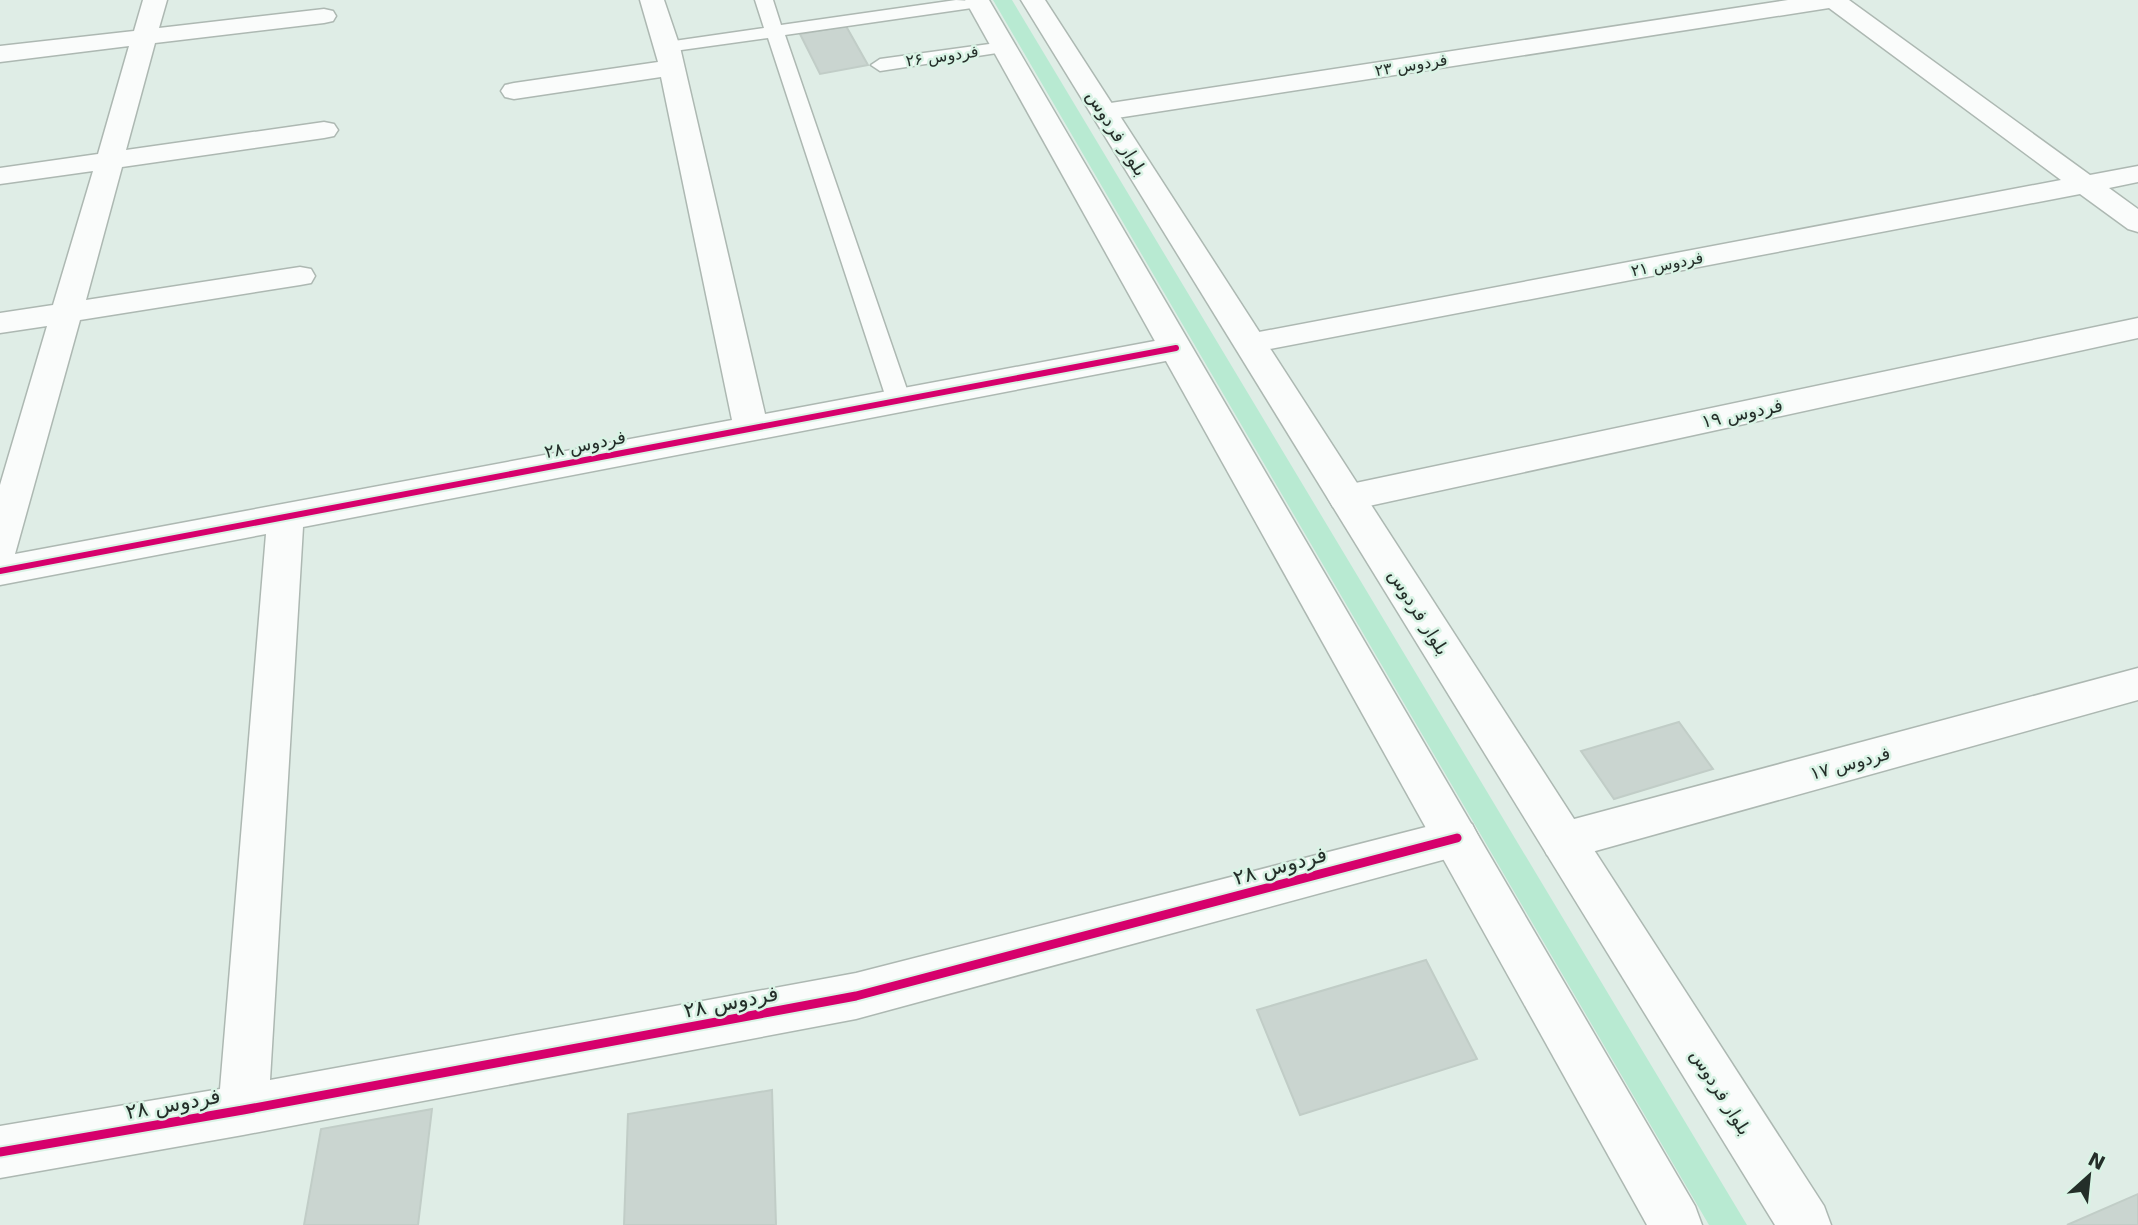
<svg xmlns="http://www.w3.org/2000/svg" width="2138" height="1225" font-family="'DejaVu Sans',Vazirmatn,sans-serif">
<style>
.green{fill:#b8ead2}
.building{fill:#cad5d0;stroke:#c1cdc7;stroke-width:2}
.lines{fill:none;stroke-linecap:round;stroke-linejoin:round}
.service-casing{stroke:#adb8b2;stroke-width:3}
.minor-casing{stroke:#adb8b2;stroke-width:3}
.secondary-casing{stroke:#adb8b2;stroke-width:3}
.service{fill:#fafcfb;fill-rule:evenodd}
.minor{fill:#fafcfb;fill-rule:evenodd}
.secondary{fill:#fafcfb;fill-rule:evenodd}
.cycleway-far1-casing{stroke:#d9f3e5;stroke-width:10}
.cycleway-casing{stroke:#d9f3e5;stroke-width:13}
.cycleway-far1{stroke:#d6006c;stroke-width:6}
.cycleway{stroke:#d6006c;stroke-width:9}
.labels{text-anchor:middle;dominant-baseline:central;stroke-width:5;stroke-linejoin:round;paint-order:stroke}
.far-street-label{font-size:16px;fill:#242e29;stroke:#d9f3e5}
.street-label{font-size:18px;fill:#242e29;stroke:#d9f3e5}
.near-street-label{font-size:21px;fill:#242e29;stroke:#d9f3e5}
</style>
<rect width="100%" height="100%" fill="#dfede6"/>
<polygon class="green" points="993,0 1012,0 1747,1225 1709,1225"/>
<g class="building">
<polygon points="846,26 868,65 820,74 800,34"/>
<polygon points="1679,722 1713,769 1614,799 1581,751"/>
<polygon points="1426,960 1477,1059 1300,1115 1257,1010"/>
<polygon points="772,1090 776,1225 624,1225 628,1114"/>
<polygon points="432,1109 418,1225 304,1225 321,1129"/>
<polygon points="2138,1194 2138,1225 2067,1225"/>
</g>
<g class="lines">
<g class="service-casing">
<g id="service">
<polygon points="755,0 773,0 781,25 956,0 988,2 979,7 785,35 911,401 908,407 899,409 890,407 887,401 768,38 667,52 658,47 667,42 764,28"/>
<polygon points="1004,42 1013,47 1010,51 880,71 871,65 880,59"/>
</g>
</g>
<g class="minor-casing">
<g id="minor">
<polygon points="143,0 167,0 159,28 324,9 333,11 336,16 333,21 324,23 155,43 126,150 324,122 334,124 338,130 334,136 324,138 122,167 86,300 300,267 311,269 315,276 311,283 300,285 80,320 15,554 732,420 661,77 514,99 505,97 501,91 505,85 514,83 658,62 640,0 664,0 680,47 765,414 1176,337 1187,341 1192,348 1187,355 1176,359 303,527 270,1080 856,973 1457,819 1472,824 1479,838 1472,852 856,1019 243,1135 0,1178 0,1126 220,1089 266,534 0,585 0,485 47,326 0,333 0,313 53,305 93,171 0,184 0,168 98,154 129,46 0,62 0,46 134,31"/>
<polygon points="1788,0 1849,0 2090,175 2138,166 2138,182 2109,188 2138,209 2138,232 2128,229 2080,194 1249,353 1238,350 1233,343 1238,336 2061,180 1829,8 1104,120 1095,118 1091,112 1095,106 1104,104"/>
<polygon points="2138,318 2138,338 1346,511 1333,507 1328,498 1333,489 1346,485"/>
<polygon points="2138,668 2138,700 1563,860 1547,855 1541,841 1547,827 1563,822"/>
</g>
</g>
<g class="secondary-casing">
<g id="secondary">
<polygon points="965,0 989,0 1695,1206 1702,1225 1647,1225"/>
<polygon points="1021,0 1045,0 1824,1206 1831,1225 1775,1225"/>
</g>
</g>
<use href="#service" class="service"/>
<use href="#minor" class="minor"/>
<use href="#secondary" class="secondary"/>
<g class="cycleway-far1-casing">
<polyline id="cycleway-far1" points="0,571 1176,348"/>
</g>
<g class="cycleway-casing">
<polyline id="cycleway" points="0,1152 243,1110 856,996 1457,838"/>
</g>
<use href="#cycleway-far1" class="cycleway-far1"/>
<use href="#cycleway" class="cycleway"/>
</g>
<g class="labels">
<g class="far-street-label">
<text transform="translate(942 56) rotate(-8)">فردوس ۲۶</text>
<text transform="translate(1411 65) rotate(-9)">فردوس ۲۳</text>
<text transform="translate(1667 264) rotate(-11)">فردوس ۲۱</text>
</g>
<g class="street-label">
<text transform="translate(1117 133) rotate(58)">بلوار فردوس</text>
<text transform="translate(1742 413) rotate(-12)">فردوس ۱۹</text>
<text transform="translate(585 444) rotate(-11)">فردوس ۲۸</text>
<text transform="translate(1419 612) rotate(58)">بلوار فردوس</text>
<text transform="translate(1850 763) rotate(-15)">فردوس ۱۷</text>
<text transform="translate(1721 1092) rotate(58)">بلوار فردوس</text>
</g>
<g class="near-street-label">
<text transform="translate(1280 866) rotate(-15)">فردوس ۲۸</text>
<text transform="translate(731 1002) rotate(-11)">فردوس ۲۸</text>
<text transform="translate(173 1104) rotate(-10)">فردوس ۲۸</text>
</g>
</g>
<g transform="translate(2089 1176) rotate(27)" stroke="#d9f3e5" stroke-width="5" paint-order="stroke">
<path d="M0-5L12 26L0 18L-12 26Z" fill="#242e29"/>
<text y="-10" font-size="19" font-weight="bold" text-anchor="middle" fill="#242e29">N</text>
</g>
</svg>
